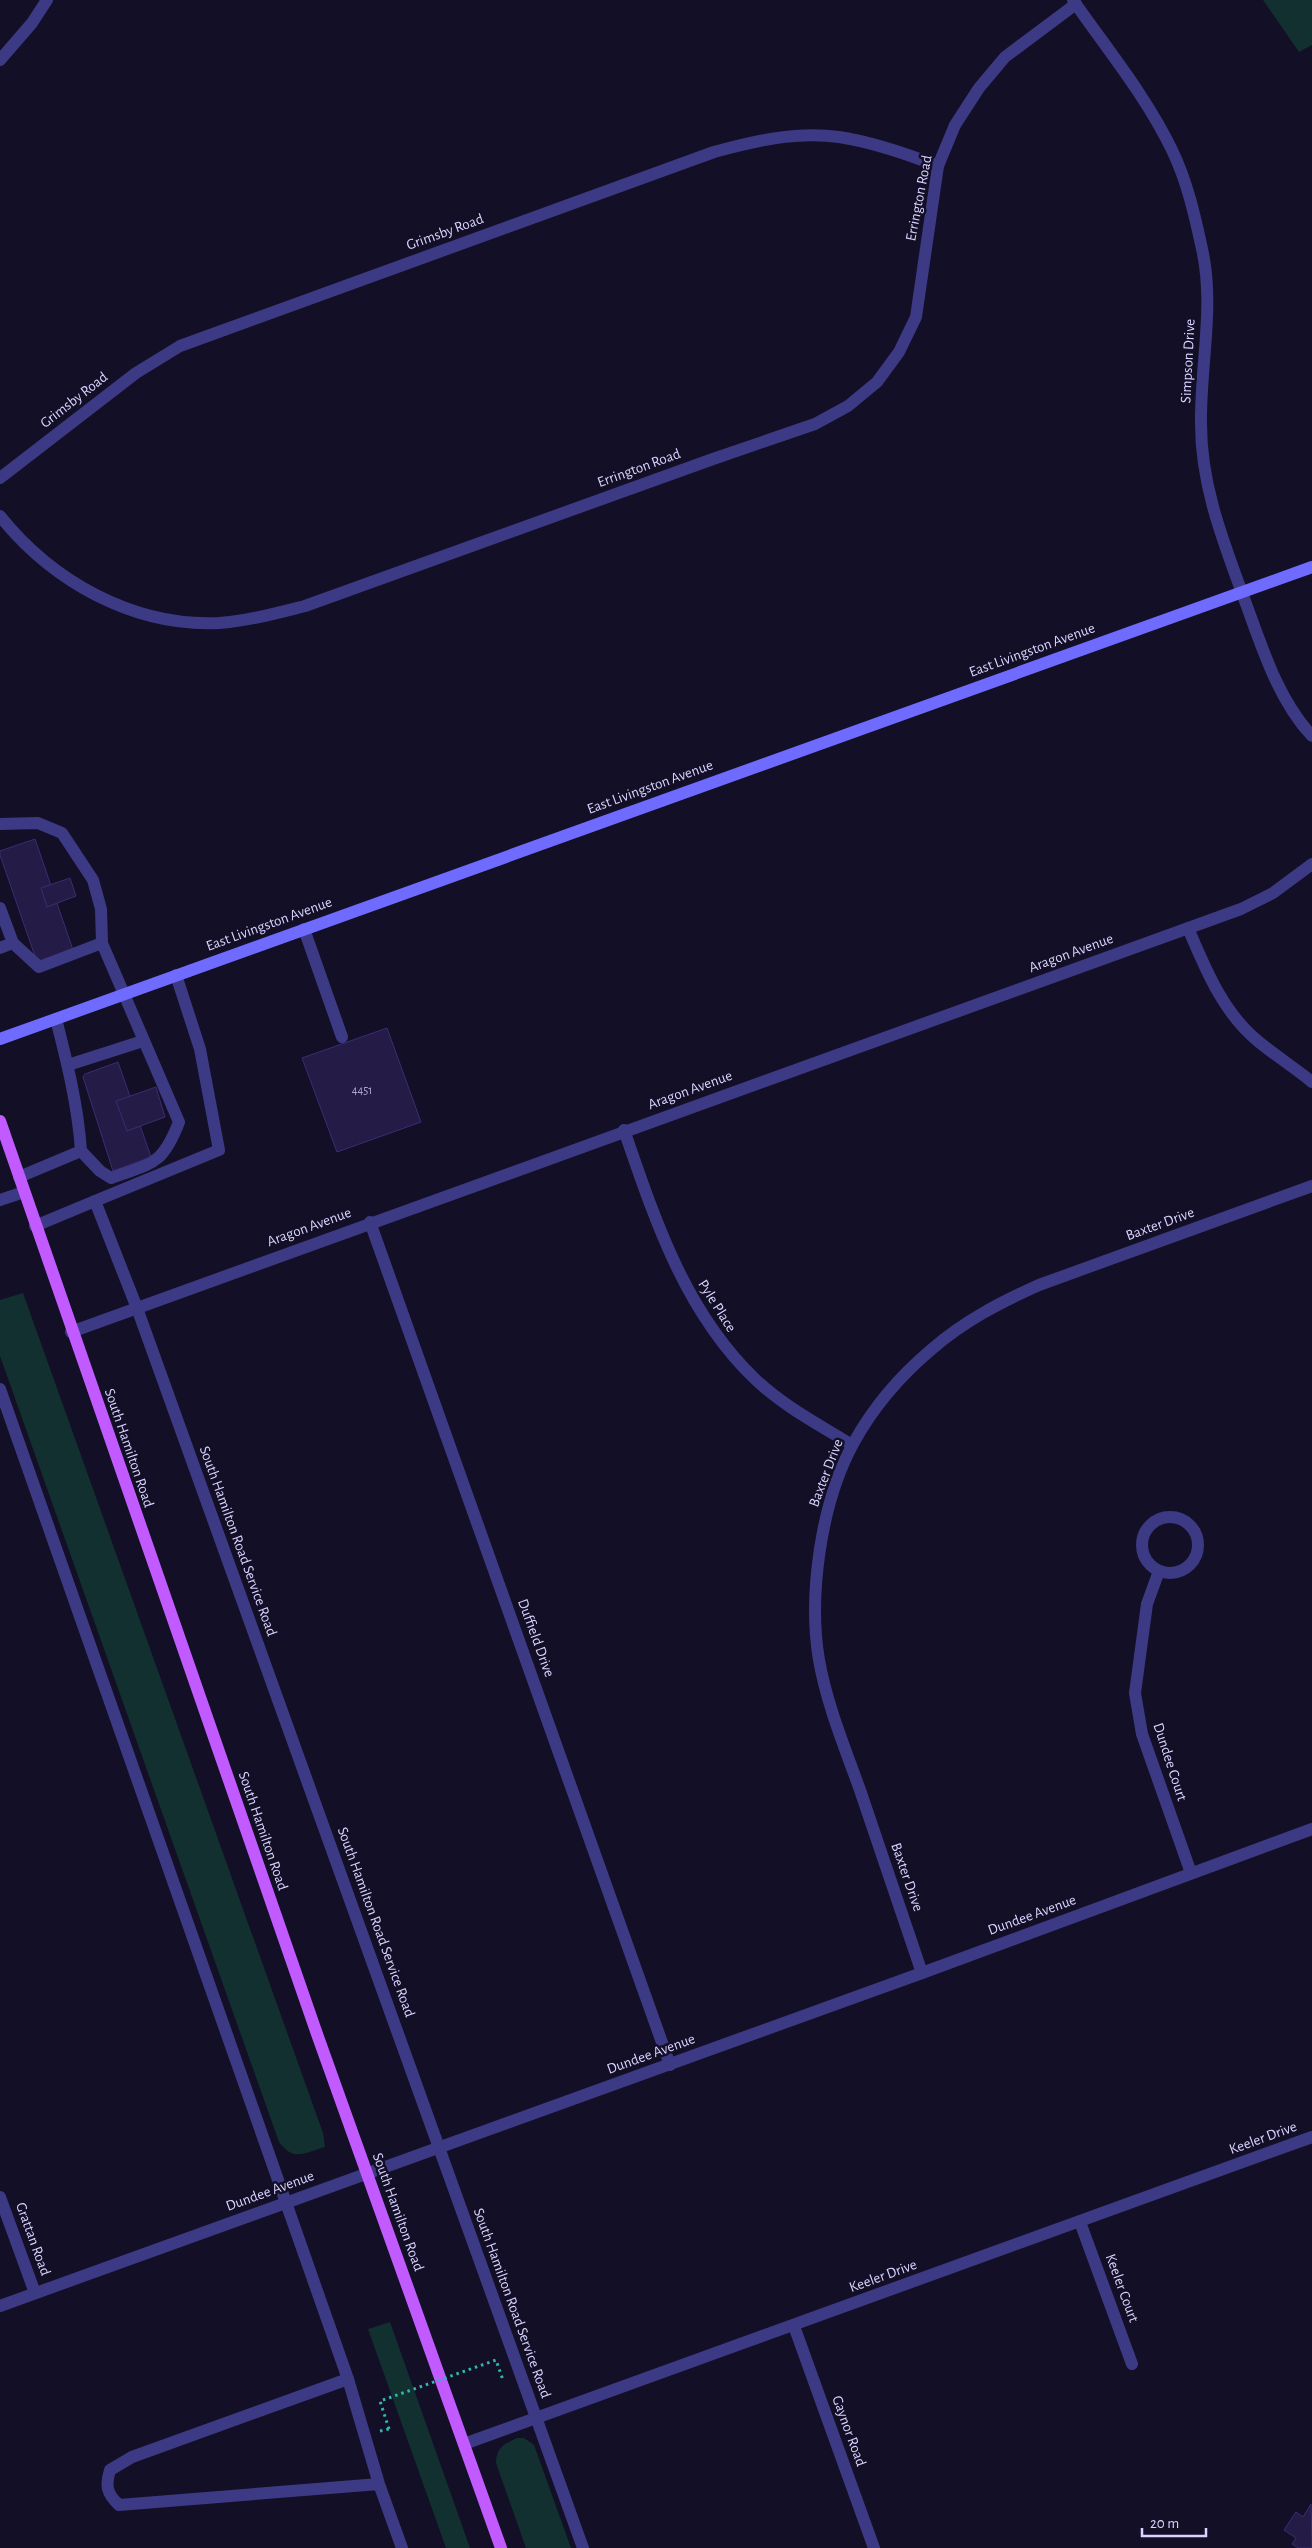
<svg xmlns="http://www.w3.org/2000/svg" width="1312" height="2548" font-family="'Alegreya Sans',sans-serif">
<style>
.green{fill:#12302f}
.building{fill:#241b47;stroke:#3b2d73}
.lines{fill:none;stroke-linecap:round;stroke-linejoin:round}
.path{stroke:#2fb8b0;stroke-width:3;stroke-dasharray:2.5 4;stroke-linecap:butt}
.lane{stroke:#3d3a85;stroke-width:12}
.street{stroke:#3d3a85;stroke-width:12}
.secondary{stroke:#6f6bff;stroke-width:12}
.primary{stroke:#c25bff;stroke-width:12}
.path-bridge{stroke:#2fb8b0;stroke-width:3;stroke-dasharray:2.5 4;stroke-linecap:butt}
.labels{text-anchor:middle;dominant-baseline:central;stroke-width:5;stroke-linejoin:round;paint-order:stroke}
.number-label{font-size:12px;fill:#aca6d1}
.street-label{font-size:15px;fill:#d9d4ff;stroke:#130f26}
</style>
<rect width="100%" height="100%" fill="#130f26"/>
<g class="green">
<polygon points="1263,0 1312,0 1312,45 1299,52"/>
<path d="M 23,1293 L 323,2133 L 325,2147 C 304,2153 294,2162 279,2142 L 0,1356 L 0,1300 Z"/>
<polygon points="390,2322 470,2548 446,2548 368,2329"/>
<path d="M 517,2438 L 524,2438 L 534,2445 L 571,2548 L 526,2548 L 496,2463 C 496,2448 504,2444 517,2438 Z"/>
</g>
<g class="building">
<polygon points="35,839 73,950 37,962 0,855 0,851"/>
<polygon points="70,878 76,896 47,907 41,888"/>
<polygon points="387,1028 421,1122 337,1152 302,1058"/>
<polygon points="118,1062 151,1157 113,1171 83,1077 85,1074"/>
<polygon points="156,1087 165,1117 127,1131 116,1101"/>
<polygon points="1311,2504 1312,2548 1298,2548 1292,2544 1296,2538 1284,2530 1296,2512 1303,2517"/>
</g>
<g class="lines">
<polyline class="path" points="380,2431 389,2429"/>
<g class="lane">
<polyline points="0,824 38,823 62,833 93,880 101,909 102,943"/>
<polyline points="0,908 13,943 0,948"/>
<polyline points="304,929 342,1037"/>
<path d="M 13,943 L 39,967 L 102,943 L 179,1122 C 162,1166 152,1163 111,1178 L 100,1171 L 81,1151"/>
<polyline points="68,1065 143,1041"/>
<path d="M 19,1177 L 81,1151 C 78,1106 67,1062 56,1019"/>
<polyline points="0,1200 24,1192"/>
<polyline points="95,1201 219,1150 200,1049 176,975"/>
<polyline points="35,1226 95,1201 137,1308"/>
<path d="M 379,2484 L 119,2505 C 107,2494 105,2486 110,2470 L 132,2457 L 348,2379 L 379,2484 L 402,2548"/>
</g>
<g class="street">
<path d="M 1073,0 C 1107,49 1146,96 1172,150 C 1187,181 1195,216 1202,249 C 1215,306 1200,366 1201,424 C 1201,487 1224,543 1245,601 C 1262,647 1278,700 1312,736"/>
<polyline points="0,60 32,23 47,0"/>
<path d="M 0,478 L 136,373 L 180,346 L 714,152 C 754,141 797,131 839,137 C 873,142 907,154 938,166"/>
<path d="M 0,516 C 52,581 133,627 219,623 C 248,621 277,613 305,606 L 713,459 L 815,424 L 848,406 L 877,382 L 899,352 L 916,317 L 938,166 L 955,125 L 979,88 L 1005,57 L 1076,4"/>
<path d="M 1188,928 C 1206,970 1223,1013 1259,1042 C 1276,1056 1295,1068 1312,1082"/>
<path d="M 624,1130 C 655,1220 685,1312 755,1379 C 783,1406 820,1425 852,1445"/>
<polyline points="370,1222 670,2065"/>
<polyline points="137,1308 583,2548"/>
<polyline points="71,1332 1241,909 1273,893 1312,864"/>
<polyline points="0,1389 348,2379"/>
<circle cx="1170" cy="1545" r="28"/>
<polyline points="1159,1571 1147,1604 1135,1693 1142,1734 1191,1873"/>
<path d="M 922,1973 C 901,1912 881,1851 860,1790 C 845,1748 827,1705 819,1660 C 808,1595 821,1503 853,1444 C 872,1409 901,1375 932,1349 C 964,1321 1001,1302 1039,1285 L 1312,1186"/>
<polyline points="0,2197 35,2293"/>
<polyline points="1080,2222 1132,2364"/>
<polyline points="0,2306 922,1973 1312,1829"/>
<polyline points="794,2326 874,2548"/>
<polyline points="464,2444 1312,2137"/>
</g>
<polyline class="secondary" points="0,1039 1312,567"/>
<polyline class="primary" points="0,1121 317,2034 501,2548"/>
<polyline class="path-bridge" points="389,2429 380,2401 496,2360 503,2380"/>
</g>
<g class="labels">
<g class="number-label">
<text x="362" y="1090">4451</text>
</g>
<g class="street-label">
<text transform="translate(919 198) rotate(-79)">Errington Road</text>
<text transform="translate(445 232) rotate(-20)">Grimsby Road</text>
<text transform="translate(1188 361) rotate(-87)">Simpson Drive</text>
<text transform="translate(74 400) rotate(-38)">Grimsby Road</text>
<text transform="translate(639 468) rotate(-20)">Errington Road</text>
<text transform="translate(1032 650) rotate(-20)">East Livingston Avenue</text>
<text transform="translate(650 787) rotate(-20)">East Livingston Avenue</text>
<text transform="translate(269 924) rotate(-20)">East Livingston Avenue</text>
<text transform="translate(1071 953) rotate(-20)">Aragon Avenue</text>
<text transform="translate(690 1090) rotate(-20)">Aragon Avenue</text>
<text transform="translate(1160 1224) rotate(-20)">Baxter Drive</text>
<text transform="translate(309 1227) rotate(-20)">Aragon Avenue</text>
<text transform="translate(717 1306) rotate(58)">Pyle Place</text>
<text transform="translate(129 1448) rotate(71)">South Hamilton Road</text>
<text transform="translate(826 1473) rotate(-69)">Baxter Drive</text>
<text transform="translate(238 1541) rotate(70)">South Hamilton Road Service Road</text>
<text transform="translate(536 1638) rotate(70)">Duffield Drive</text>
<text transform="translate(1170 1762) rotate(72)">Dundee Court</text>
<text transform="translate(263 1831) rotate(71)">South Hamilton Road</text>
<text transform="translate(907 1877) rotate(71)">Baxter Drive</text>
<text transform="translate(1032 1915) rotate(-20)">Dundee Avenue</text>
<text transform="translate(376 1922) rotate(70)">South Hamilton Road Service Road</text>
<text transform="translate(651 2054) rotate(-20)">Dundee Avenue</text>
<text transform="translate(1263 2138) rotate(-20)">Keeler Drive</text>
<text transform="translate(270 2191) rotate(-20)">Dundee Avenue</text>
<text transform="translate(398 2212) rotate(70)">South Hamilton Road</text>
<text transform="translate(33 2239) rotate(70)">Grattan Road</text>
<text transform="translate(883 2276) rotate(-20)">Keeler Drive</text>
<text transform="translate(1122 2288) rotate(70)">Keeler Court</text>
<text transform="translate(512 2303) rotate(70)">South Hamilton Road Service Road</text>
<text transform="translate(849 2431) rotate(70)">Gaynor Road</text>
</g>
</g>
<path d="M1142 2528v8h64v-8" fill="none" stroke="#d9d4ff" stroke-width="2.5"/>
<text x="1150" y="2528" font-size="15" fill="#d9d4ff" stroke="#130f26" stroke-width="4" paint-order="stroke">20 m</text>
</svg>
